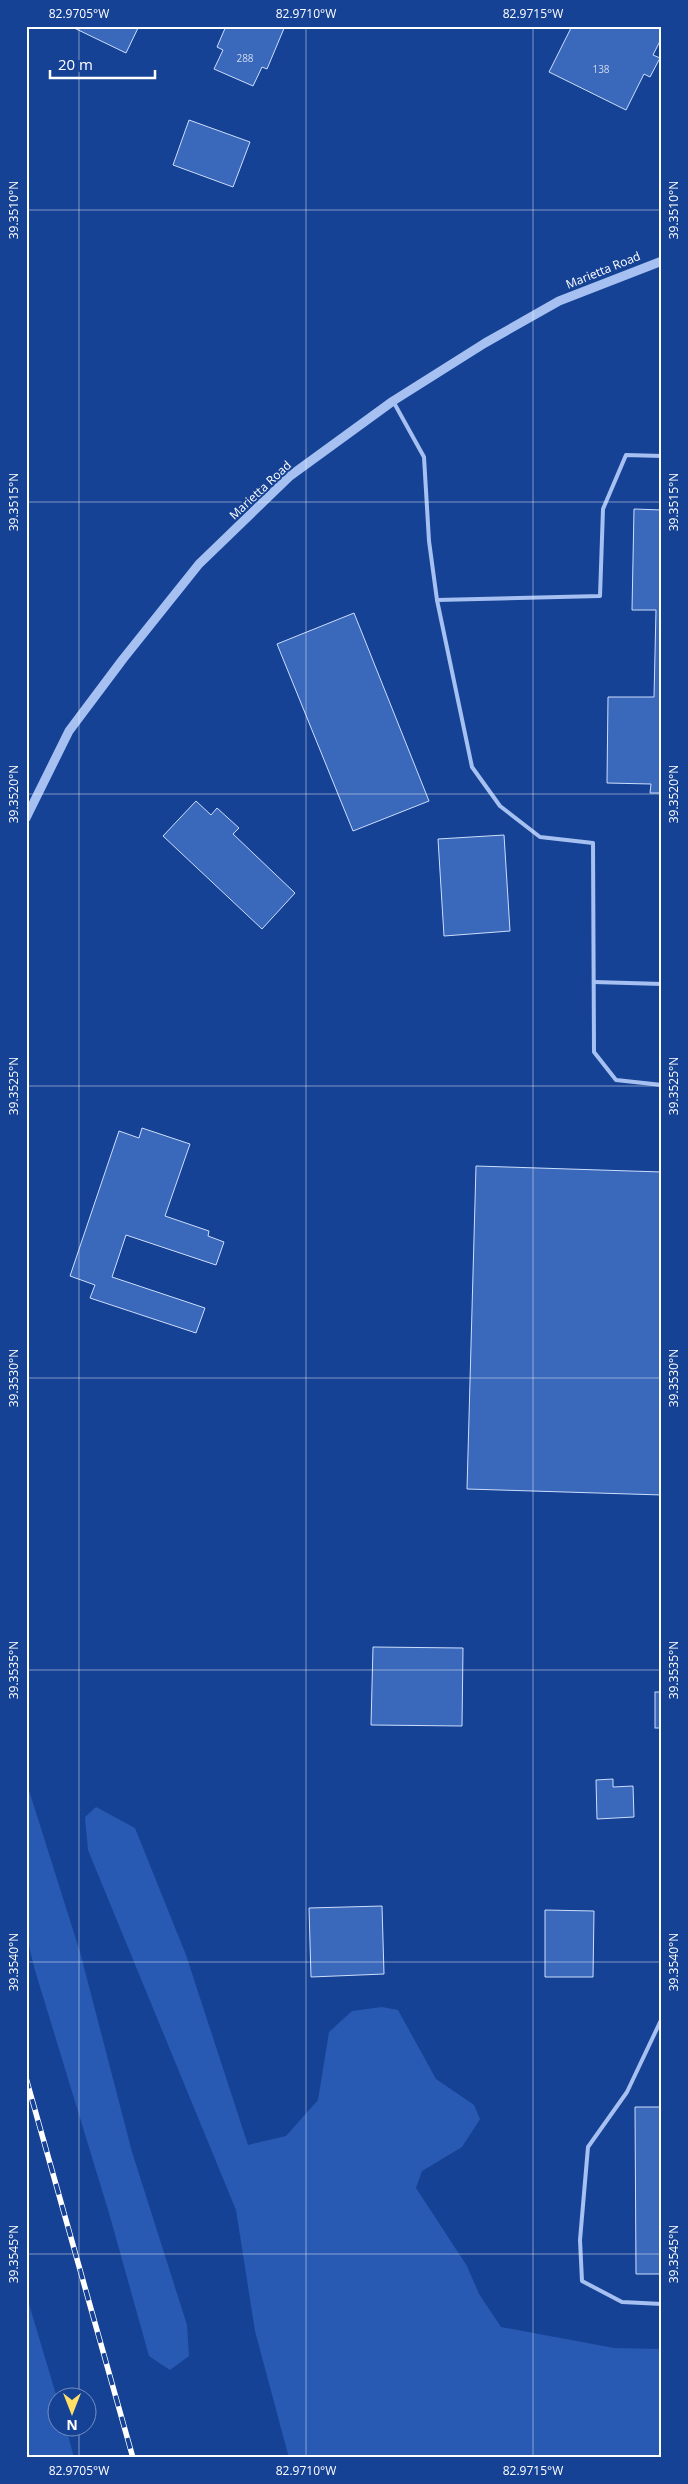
<svg xmlns="http://www.w3.org/2000/svg" width="688" height="2484" font-family="'Open Sans',sans-serif">
<style>
.green{fill:#285ab3}
.building{fill:#3a68bb;stroke:#cddefc}
.lines{fill:none;stroke-linecap:round;stroke-linejoin:round}
.service{stroke:#a6c1f1;stroke-width:4}
.tertiary{stroke:#a6c1f1;stroke-width:9}
.rail-casing{stroke:#fff;stroke-width:5.5}
.rail{stroke:#164295;stroke-width:4;stroke-dasharray:11;stroke-linecap:butt}
.ticks{fill:none;stroke:#fff;stroke-width:1;stroke-opacity:0.45}
.labels{text-anchor:middle;dominant-baseline:central;stroke-width:4;stroke-linejoin:round;paint-order:stroke}
.number-label{font-size:10px;fill:#ced9ee}
.street-label{font-size:12px;fill:#fff;stroke:#164295}
.neatline{fill:none;stroke:#fff;stroke-width:2}
.ticks-label{font-size:12px;text-anchor:middle;fill:#fff}
</style>
<rect width="100%" height="100%" fill="#164295"/>
<g class="green">
<polygon points="26,1781 80,1952 132,2152 187,2325 189,2356 170,2370 149,2356 109,2213 34,1967 26,1933"/>
<polygon points="96,1807 135,1828 186,1955 248,2145 286,2136 318,2100 329,2032 352,2011 382,2007 398,2010 436,2079 474,2105 480,2119 462,2147 422,2171 416,2188 467,2266 479,2294 501,2327 614,2348 662,2349 662,2458 289,2458 255,2331 236,2210 88,1850 85,1817"/>
<polygon points="26,2294 57,2398 58,2426 66,2427 74,2458 26,2458"/>
</g>
<g class="building">
<polygon points="70,26 139,26 126,53"/>
<polygon points="226,26 285,26 267,69 262,67 253,86 214,69 223,50 217,47"/>
<polygon points="572,26 662,26 662,37 653,55 660,58 650,77 644,74 626,110 549,72"/>
<polygon points="189,120 250,142 233,187 173,165"/>
<polygon points="634,509 662,510 662,793 650,793 651,784 607,783 608,697 654,697 656,610 632,610"/>
<polygon points="354,613 429,801 353,831 277,644"/>
<polygon points="196,801 211,815 217,808 239,828 233,834 295,893 262,929 163,836"/>
<polygon points="504,835 510,931 444,936 438,839"/>
<polygon points="142,1128 190,1144 165,1216 209,1231 208,1236 224,1242 216,1265 126,1235 112,1277 205,1308 196,1333 90,1298 95,1285 70,1276 119,1131 139,1138"/>
<polygon points="476,1166 662,1172 662,1495 467,1489"/>
<polygon points="373,1647 463,1648 462,1726 371,1725"/>
<rect x="655" y="1692" width="7" height="36"/>
<polygon points="613,1779 613,1787 633,1786 634,1817 597,1819 596,1780"/>
<polygon points="382,1906 384,1974 311,1977 309,1908"/>
<polygon points="545,1910 594,1911 593,1977 545,1977"/>
<polygon points="635,2107 662,2107 662,2274 636,2274"/>
</g>
<g class="lines">
<g class="service">
<polyline points="393,401 424,457 429,541 437,600 472,767 500,806 540,837 593,843 594,1052 616,1080 662,1085"/>
<polyline points="437,600 600,596 603,509 626,455 662,456"/>
<polyline points="594,982 662,984"/>
<polyline points="662,2018 627,2092 588,2147 580,2240 582,2281 622,2302 662,2304"/>
</g>
<polyline class="tertiary" points="26,818 69,731 123,659 199,564 290,476 393,401 485,343 559,301 662,261"/>
<g class="rail-casing">
<polyline id="rail" points="26,2078 133,2458"/>
</g>
<use href="#rail" class="rail"/>
</g>
<path class="ticks" d="M 79,26 L 79,2396M 306,26 L 306,2458M 533,26 L 533,2458M 26,210 L 662,210M 26,502 L 662,502M 26,794 L 662,794M 26,1086 L 662,1086M 26,1378 L 662,1378M 26,1670 L 662,1670M 26,1962 L 662,1962M 26,2254 L 662,2254M 79,2426 L 79,2458"/>
<g class="labels">
<g class="number-label">
<text x="245" y="58">288</text>
<text x="601" y="69">138</text>
</g>
<g class="street-label">
<text transform="translate(603 270) rotate(-22)">Marietta Road</text>
<text transform="translate(260 490) rotate(-43)">Marietta Road</text>
</g>
</g>
<rect width="688" height="2484" fill="none" stroke="#164295" stroke-width="55"/>
<g transform="translate(72 2412) rotate(180)"><circle r="24" fill="#164295" stroke="#738ebf"/>
<path d="M0-4L9 19L0 12L-9 19Z" fill="#ffe066"/>
<text y="-8" font-size="14" font-weight="bold" text-anchor="middle" fill="#ffffff">N</text>
</g>
<path d="M50 70v8h105v-8" fill="none" stroke="#ffffff" stroke-width="2.5"/>
<text x="58" y="70" font-size="15" fill="#ffffff" stroke="#164295" stroke-width="4" paint-order="stroke">20 m</text>
<rect x="28" y="28" width="632" height="2428" class="neatline"/>
<g class="ticks-label">
<text x="79" y="18">82.9705°W</text>
<text x="306" y="18">82.9710°W</text>
<text x="533" y="18">82.9715°W</text>
<text transform="translate(674 210) rotate(-90)" y="4">39.3510°N</text>
<text transform="translate(14 210) rotate(-90)" y="4">39.3510°N</text>
<text transform="translate(14 502) rotate(-90)" y="4">39.3515°N</text>
<text transform="translate(674 502) rotate(-90)" y="4">39.3515°N</text>
<text transform="translate(14 794) rotate(-90)" y="4">39.3520°N</text>
<text transform="translate(674 794) rotate(-90)" y="4">39.3520°N</text>
<text transform="translate(14 1086) rotate(-90)" y="4">39.3525°N</text>
<text transform="translate(674 1086) rotate(-90)" y="4">39.3525°N</text>
<text transform="translate(674 1378) rotate(-90)" y="4">39.3530°N</text>
<text transform="translate(14 1378) rotate(-90)" y="4">39.3530°N</text>
<text transform="translate(674 1670) rotate(-90)" y="4">39.3535°N</text>
<text transform="translate(14 1670) rotate(-90)" y="4">39.3535°N</text>
<text transform="translate(674 1962) rotate(-90)" y="4">39.3540°N</text>
<text transform="translate(14 1962) rotate(-90)" y="4">39.3540°N</text>
<text transform="translate(674 2254) rotate(-90)" y="4">39.3545°N</text>
<text transform="translate(14 2254) rotate(-90)" y="4">39.3545°N</text>
<text x="79" y="2475">82.9705°W</text>
<text x="306" y="2475">82.9710°W</text>
<text x="533" y="2475">82.9715°W</text>
</g>
</svg>
